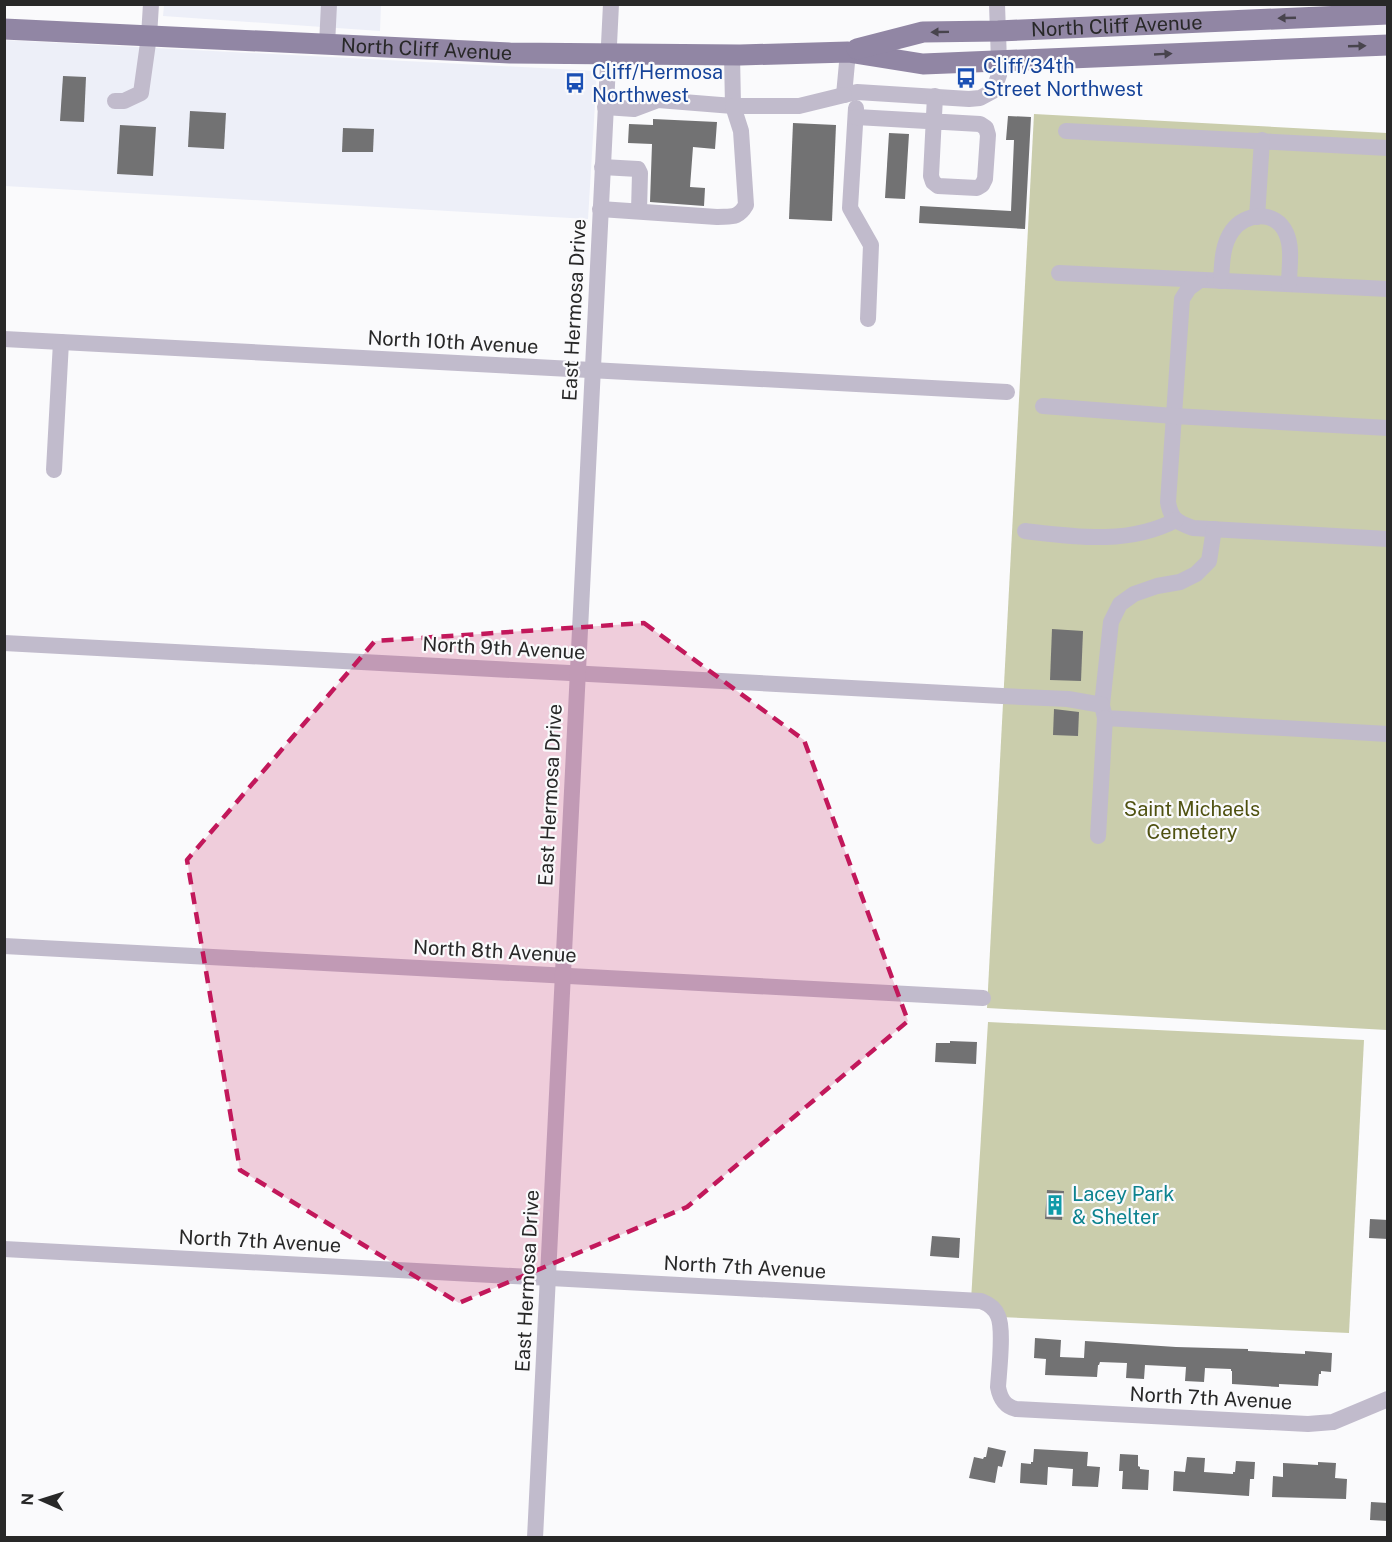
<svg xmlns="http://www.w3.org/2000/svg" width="1392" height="1542" font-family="'Public Sans',sans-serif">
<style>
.built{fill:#edeff8}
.green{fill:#cacdac}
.building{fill:#727273}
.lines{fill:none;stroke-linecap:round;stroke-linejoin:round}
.minor{stroke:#c1bbcc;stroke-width:16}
.major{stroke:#9186a4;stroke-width:21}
.oneway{fill:#48444d}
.marked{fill:#c2185b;fill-opacity:0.2;stroke:#c2185b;stroke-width:4.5;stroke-dasharray:12 8;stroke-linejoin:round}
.labels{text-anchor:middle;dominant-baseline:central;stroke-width:4.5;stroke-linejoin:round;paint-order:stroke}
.street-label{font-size:20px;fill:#282828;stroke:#fafafc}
.transit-label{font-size:20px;fill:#164399;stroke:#fafafc;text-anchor:start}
.park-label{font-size:20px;fill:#4f5111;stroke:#fafafc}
.culture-label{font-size:20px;fill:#0d838f;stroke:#fafafc;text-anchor:start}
</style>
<rect width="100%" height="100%" fill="#fafafc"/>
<g class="built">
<polygon points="164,5 381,5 380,31 163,16"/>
<polygon points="4,40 597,71 588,219 5,186"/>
</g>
<g class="green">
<polygon points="1034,114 1387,133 1387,1030 987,1008"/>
<polygon points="988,1022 1364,1040 1349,1333 999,1317 971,1300"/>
</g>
<g class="building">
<polygon points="63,76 86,77 84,122 60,121"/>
<polygon points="190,111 226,113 224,149 188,147"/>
<polygon points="1008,116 1031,117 1025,229 919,223 920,206 1011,211 1014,140 1006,140"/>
<polygon points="653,119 717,122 715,149 693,147 690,187 705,188 704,206 650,202 652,144 628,143 629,124 653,125"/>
<polygon points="793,123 836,125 832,221 789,219"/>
<polygon points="120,125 156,127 153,176 117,174"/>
<polygon points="343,128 374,129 373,152 342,152"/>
<polygon points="889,133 909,134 905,199 885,198"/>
<polygon points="1052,629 1083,631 1081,681 1050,680"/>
<polygon points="1054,709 1079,712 1078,736 1053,735"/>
<polygon points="950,1041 977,1042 976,1064 935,1062 936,1043 950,1043"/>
<polygon points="1047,1190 1064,1191 1062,1220 1045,1219"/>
<polygon points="1370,1219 1388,1220 1388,1239 1369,1238"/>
<polygon points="932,1236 960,1238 959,1258 930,1256"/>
<polygon points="1035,1338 1061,1340 1060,1357 1084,1358 1085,1341 1176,1347 1248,1349 1248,1351 1305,1354 1305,1351 1332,1353 1331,1372 1321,1371 1321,1374 1319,1374 1318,1386 1279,1384 1279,1387 1232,1384 1232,1371 1231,1371 1231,1369 1205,1368 1204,1382 1185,1381 1186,1367 1145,1365 1144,1379 1126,1378 1127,1363 1100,1362 1099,1365 1098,1365 1097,1377 1045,1375 1046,1359 1034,1358"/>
<polygon points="988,1447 1006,1451 1002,1467 998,1466 995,1483 969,1478 974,1457 983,1459 984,1457 986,1457"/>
<polygon points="1034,1449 1088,1452 1087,1466 1100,1467 1098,1487 1072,1486 1073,1469 1048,1467 1047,1485 1020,1483 1021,1463 1031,1464 1031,1462 1033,1462"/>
<polygon points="1120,1454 1138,1455 1138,1466 1140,1467 1140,1469 1149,1470 1148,1490 1122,1489 1123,1471 1119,1471"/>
<polygon points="1187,1457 1205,1458 1204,1472 1233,1474 1233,1472 1235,1472 1236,1461 1255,1462 1254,1479 1250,1479 1249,1496 1173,1491 1174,1471 1185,1472"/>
<polygon points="1318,1462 1336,1463 1335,1478 1347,1479 1346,1499 1272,1497 1273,1476 1283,1477 1283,1463 1318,1465"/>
<polygon points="1371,1502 1388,1503 1388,1521 1370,1520"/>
</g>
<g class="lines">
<g class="minor">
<polyline points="327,45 329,4"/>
<polyline points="848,52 844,95 857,92 969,99 980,98 993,91 999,75 999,62 997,4"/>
<polyline points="115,101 124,101 141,93 149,36 151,4"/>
<polyline points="605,107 634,109 658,100 733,106 732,55"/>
<polyline points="856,108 850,208 871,245 868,319"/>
<polyline points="856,117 980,124 986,128 988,135 985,179 982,185 977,188 938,186 933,182 931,176 935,96"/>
<polyline points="1066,131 1388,148"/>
<polyline points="602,167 638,169 640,173 639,211"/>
<path d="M 600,209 L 717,217 C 731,216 738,219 746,205 L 741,131 L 733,106 L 799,106 L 844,95"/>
<polyline points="1257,217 1262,140"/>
<polyline points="1059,273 1388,289"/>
<path d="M 1200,280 L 1189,288 L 1182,299 L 1168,502 C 1171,520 1177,522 1193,528 L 1388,539"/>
<path d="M 1221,281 C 1222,264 1222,245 1232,231 C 1245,212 1276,210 1286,233 C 1293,248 1289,268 1289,284"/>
<polyline points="4,339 1007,392"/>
<polyline points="1043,406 1174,416 1388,428"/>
<polyline points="54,470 61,342"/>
<polyline points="1214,529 1209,561 1196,574 1180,582 1157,586 1134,594 1120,604 1111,622 1102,705 1105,718 1388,734"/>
<path d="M 1025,531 C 1076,537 1129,545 1176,520"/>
<polyline points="4,643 1002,696 1068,699 1102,705"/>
<polyline points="1098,836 1105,718"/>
<polyline points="4,946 983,998"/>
<path d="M 4,1249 L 981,1301 C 989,1304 995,1308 998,1316 C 1004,1329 999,1371 998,1387 C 1000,1398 1004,1406 1016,1409 L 1308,1424 L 1333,1422 L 1388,1399"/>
<polyline points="535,1538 611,4"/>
</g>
<g class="major">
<path id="s1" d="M 4,29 L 510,53 L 740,55 L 848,52 L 923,64 L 1388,45"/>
<path id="s2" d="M 857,49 L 923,32 L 998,31 L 1388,14"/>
</g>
</g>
<defs><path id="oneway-solid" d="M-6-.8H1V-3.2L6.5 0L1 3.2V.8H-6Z" transform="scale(1.5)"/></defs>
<g class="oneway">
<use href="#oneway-solid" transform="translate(1287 18) rotate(178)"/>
<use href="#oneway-solid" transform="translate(940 32) rotate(179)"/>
<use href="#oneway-solid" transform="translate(1357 46) rotate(-2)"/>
<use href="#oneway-solid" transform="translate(1163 54) rotate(-3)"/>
</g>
<path class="marked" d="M 644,623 L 804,740 L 908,1021 L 687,1207 L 459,1303 L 240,1170 L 187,860 L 375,641 Z"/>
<defs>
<g id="bus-bare" transform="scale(1.62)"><path d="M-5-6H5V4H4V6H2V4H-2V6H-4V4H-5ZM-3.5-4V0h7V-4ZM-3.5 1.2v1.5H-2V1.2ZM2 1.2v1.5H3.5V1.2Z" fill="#1a4fb4" stroke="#fafafc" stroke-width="2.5" paint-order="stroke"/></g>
<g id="building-bare" transform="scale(1.62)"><path d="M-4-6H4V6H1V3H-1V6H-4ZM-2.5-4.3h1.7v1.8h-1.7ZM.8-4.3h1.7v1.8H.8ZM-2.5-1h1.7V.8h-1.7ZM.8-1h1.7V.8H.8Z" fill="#0f9aa8" stroke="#fafafc" stroke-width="2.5" paint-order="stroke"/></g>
</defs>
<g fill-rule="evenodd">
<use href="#bus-bare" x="966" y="78"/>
<use href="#bus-bare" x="575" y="83"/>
<use href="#building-bare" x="1055" y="1205"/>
</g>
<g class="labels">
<g class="street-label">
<text stroke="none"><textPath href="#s2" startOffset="262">North Cliff Avenue</textPath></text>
<text stroke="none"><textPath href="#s1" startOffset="423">North Cliff Avenue</textPath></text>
<text transform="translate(574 310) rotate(-87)">East Hermosa Drive</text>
<text transform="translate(453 342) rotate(3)">North 10th Avenue</text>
<text transform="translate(504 648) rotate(3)">North 9th Avenue</text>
<text transform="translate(550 795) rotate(-87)">East Hermosa Drive</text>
<text transform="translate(495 951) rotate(3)">North 8th Avenue</text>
<text transform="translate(260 1241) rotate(3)">North 7th Avenue</text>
<text transform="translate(745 1267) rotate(3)">North 7th Avenue</text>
<text transform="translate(527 1281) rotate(-87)">East Hermosa Drive</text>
<text transform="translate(1211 1398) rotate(3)">North 7th Avenue</text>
</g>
<g class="transit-label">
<text x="983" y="66">Cliff/34th<tspan x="983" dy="23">Street Northwest</tspan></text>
<text x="592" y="72">Cliff/Hermosa<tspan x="592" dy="23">Northwest</tspan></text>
</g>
<g class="park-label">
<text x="1192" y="809">Saint Michaels<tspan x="1192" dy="23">Cemetery</tspan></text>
</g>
<g class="culture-label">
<text x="1072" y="1194">Lacey Park<tspan x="1072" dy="23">&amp; Shelter</tspan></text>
</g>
</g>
<rect width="1392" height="1542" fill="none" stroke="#282828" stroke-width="12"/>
<g transform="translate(42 1500) rotate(273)" stroke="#fafafc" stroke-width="4.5" paint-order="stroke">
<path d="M0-4.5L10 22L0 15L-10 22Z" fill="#282828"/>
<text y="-9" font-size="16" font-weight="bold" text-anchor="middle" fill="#282828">N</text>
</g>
</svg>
